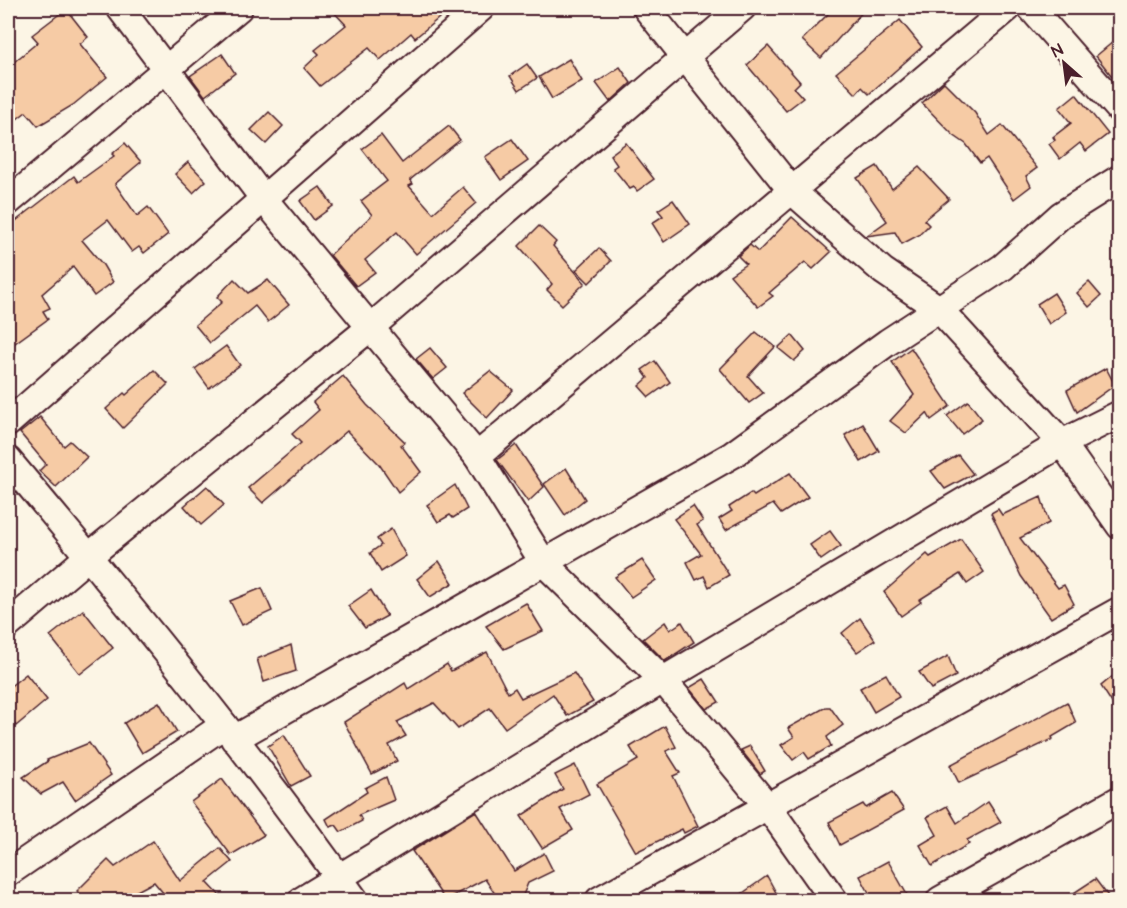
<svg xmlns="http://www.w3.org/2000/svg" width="1127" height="908" font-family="'Architects Daughter',sans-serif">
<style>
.building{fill:#f6cba5;stroke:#4a1f2b;stroke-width:1.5}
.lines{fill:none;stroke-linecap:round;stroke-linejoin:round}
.minor-casing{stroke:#4a1f2b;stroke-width:30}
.minor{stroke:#fcf5e5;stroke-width:26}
</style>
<rect width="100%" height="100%" fill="#fcf5e5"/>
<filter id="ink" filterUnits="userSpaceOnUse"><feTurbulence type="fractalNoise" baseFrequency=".0167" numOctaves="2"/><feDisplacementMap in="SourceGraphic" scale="12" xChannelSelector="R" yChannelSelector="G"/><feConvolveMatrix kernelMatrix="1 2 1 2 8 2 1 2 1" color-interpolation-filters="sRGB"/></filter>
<g filter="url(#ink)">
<g class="building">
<polygon points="330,8 451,8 415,38 411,33 380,60 369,48 320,86 304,68 319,54 315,50 346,25"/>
<polygon points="834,8 866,8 821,58 802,40"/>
<polygon points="66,9 88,37 80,44 107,77 73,105 38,126 26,112 8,126 8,67 38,42 32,35"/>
<polygon points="900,20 922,47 869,94 862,87 856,94 836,73"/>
<polygon points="1119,37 1119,85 1096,56"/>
<polygon points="768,46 800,82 794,88 803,98 786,111 747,65"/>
<polygon points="222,54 235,73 205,96 190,76"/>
<polygon points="569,59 582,81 552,99 539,77"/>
<polygon points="527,64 537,78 519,90 510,76"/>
<polygon points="620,67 631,83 610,102 596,83"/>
<polygon points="944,82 975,113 989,135 1002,125 1037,168 1026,176 1031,186 1014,199 987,158 980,163 966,144 953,135 922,103"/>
<polygon points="1076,94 1108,134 1086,151 1080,143 1060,159 1049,144 1055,140 1053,137 1071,123 1059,108"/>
<polygon points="269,112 283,126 266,144 251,130"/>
<polygon points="449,126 460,140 410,180 413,184 409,186 433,213 463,187 476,203 416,254 397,232 365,260 375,272 356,286 330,255 372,215 361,201 387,181 362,149 381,135 402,163"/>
<polygon points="512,139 528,161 501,180 485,157"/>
<polygon points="125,143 141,162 115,184 137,216 148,207 168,234 144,253 139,247 132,252 108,220 82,240 103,265 113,282 94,296 73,267 42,294 50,308 43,311 48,319 8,348 8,227 74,176 78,182 114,156 112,154"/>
<polygon points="626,143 654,179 637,191 634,187 630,189 613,168 617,165 610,155"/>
<polygon points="188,162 206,181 193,193 175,174"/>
<polygon points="877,166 892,189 919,167 949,199 924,220 929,225 919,235 902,244 895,232 866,236 887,221 857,178"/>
<polygon points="320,187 333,206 314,220 300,201"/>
<polygon points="673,200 690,224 664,242 652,223 663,216 658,210"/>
<polygon points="792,217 831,252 813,269 805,262 769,293 773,296 758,307 730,275 746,264 738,256 750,245 758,252"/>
<polygon points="539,226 556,242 553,246 585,283 562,305 547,290 552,284 519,246"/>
<polygon points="599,248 611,261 589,283 576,270"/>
<polygon points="234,279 248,293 268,280 289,305 268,322 255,306 210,343 195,325 222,302 217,297"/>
<polygon points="1089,282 1101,296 1089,307 1077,293"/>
<polygon points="1054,293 1066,312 1049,324 1037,304"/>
<polygon points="756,332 775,347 748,376 763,393 749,403 720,369"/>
<polygon points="792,335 805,351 794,361 778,348"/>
<polygon points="226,346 240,365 209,388 195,369"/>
<polygon points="430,348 447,368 433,379 416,359"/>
<polygon points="911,348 950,406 931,420 927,413 906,433 890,421 914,395 892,362"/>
<polygon points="655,361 670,382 649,397 639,386 648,378 642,370"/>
<polygon points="1106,368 1115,385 1077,412 1067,390"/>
<polygon points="154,370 168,384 123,428 106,409 124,393 126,395"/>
<polygon points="490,371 513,390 487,418 462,393"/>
<polygon points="343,376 367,405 405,442 401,445 421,472 398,492 379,464 347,431 263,503 248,488 301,443 292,434 319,410 313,402"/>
<polygon points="968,401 982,419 962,434 947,416"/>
<polygon points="40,417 64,446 70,441 87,457 56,487 39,471 46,464 20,433"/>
<polygon points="863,424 879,451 861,462 845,435"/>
<polygon points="516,445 544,487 528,502 497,460"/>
<polygon points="958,455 973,474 945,489 931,471"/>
<polygon points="566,468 585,499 565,515 544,484"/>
<polygon points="790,473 808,497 781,514 773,504 726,530 719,519 732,511 729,507 751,493 754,496"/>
<polygon points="455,485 467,509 453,518 450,515 438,522 427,505"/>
<polygon points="207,486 224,505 201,525 184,506"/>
<polygon points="1041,497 1049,523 1020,538 1058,588 1064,585 1074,604 1051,618 1021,576 991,513 998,509 1002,515"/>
<polygon points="693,506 703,521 697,525 729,575 709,587 704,576 696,580 687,562 701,554 674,519"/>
<polygon points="391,529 406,556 381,572 370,553 381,545 377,539"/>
<polygon points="830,531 841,546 821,560 810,545"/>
<polygon points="961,539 984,572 967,584 960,574 919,600 921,602 901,616 884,592 927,554 930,557"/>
<polygon points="642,560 656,580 631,597 615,577"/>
<polygon points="439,561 453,583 430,597 417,579"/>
<polygon points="262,588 272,611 242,625 230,601"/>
<polygon points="371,590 387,616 365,628 348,606"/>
<polygon points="526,603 543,631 504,649 486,626"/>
<polygon points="83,610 113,648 80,674 50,636"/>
<polygon points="860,618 875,640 857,652 842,633"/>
<polygon points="665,622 670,630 682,622 694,642 665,661 643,639"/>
<polygon points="291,645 296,671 264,682 257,659"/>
<polygon points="487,652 508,693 515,688 521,698 574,673 593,702 567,716 553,694 505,728 490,708 458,729 434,703 397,722 406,736 389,745 397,761 372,774 344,722 405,683 408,689 447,664 451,671"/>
<polygon points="948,656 956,676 931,689 919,672"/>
<polygon points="1119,671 1119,714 1101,686"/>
<polygon points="26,674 47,700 16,726 8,716 8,688"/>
<polygon points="886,674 899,697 874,712 860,688"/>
<polygon points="704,679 719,702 706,709 689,688"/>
<polygon points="159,702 177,732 142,753 124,723"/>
<polygon points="1067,702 1076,723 1052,737 1053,739 959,783 950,765"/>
<polygon points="826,707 830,707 843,725 827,737 831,746 809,759 804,752 793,760 781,745 794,737 788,728"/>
<polygon points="665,726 676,747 666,751 680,773 673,776 698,826 684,833 682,829 636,852 597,784 638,760 630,747"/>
<polygon points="284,735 310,776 291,786 268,746"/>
<polygon points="89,743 111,775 75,800 63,782 41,794 23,777 48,761 47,760"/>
<polygon points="750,746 765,771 760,774 741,750"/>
<polygon points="575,765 589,794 560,809 573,830 542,848 521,816 563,789 555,775"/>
<polygon points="386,777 394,800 359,815 362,821 341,832 336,825 330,827 326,819 367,792 365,788"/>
<polygon points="222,779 264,835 231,855 191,802"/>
<polygon points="892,793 904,810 840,845 829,822 863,804 866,808"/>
<polygon points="988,802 1001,822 967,840 969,844 932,866 920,845 937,835 927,817 947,806 957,823"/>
<polygon points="476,811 514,871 544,853 553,871 528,883 521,900 499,900 485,879 445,900 412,851"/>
<polygon points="153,841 180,881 220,848 232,862 207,882 224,900 169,900 154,882 120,900 86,900 77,891 108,860 115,867"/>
<polygon points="888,861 910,900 873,900 860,876"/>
<polygon points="767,876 780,900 733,900"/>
<polygon points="1095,879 1111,900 1063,900"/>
</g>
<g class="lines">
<g class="minor-casing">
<g id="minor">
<polyline points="120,8 263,198 477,456 543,562 663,680 769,808 834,900"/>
<polyline points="646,8 792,191 883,271 939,309 1062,443 1120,526"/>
<polyline points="1031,8 1120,110"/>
<polyline points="8,202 239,8"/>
<polyline points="8,423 481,8"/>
<polyline points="477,456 1008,8"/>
<path d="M 8,460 C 128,603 247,748 355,900"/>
<polyline points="8,625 89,556 371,327 742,8"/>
<polyline points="234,739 732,455 888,342 1003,267 1061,215 1120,178"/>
<polyline points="8,873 224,725"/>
<polyline points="302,900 663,680 1062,443 1120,414"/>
<polyline points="599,900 1120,610"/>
<polyline points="940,900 1120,799"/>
</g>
</g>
<use href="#minor" class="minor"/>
</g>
</g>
<rect width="1127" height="908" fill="none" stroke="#fcf5e5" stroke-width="30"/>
<rect x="15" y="15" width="1097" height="878" fill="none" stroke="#4a1f2b" stroke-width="2" filter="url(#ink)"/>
<g transform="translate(1064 63) rotate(332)" stroke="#fcf5e5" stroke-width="4.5" paint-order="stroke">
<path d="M0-4.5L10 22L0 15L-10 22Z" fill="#4a1f2b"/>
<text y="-9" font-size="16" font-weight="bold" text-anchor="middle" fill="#4a1f2b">N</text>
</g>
</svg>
